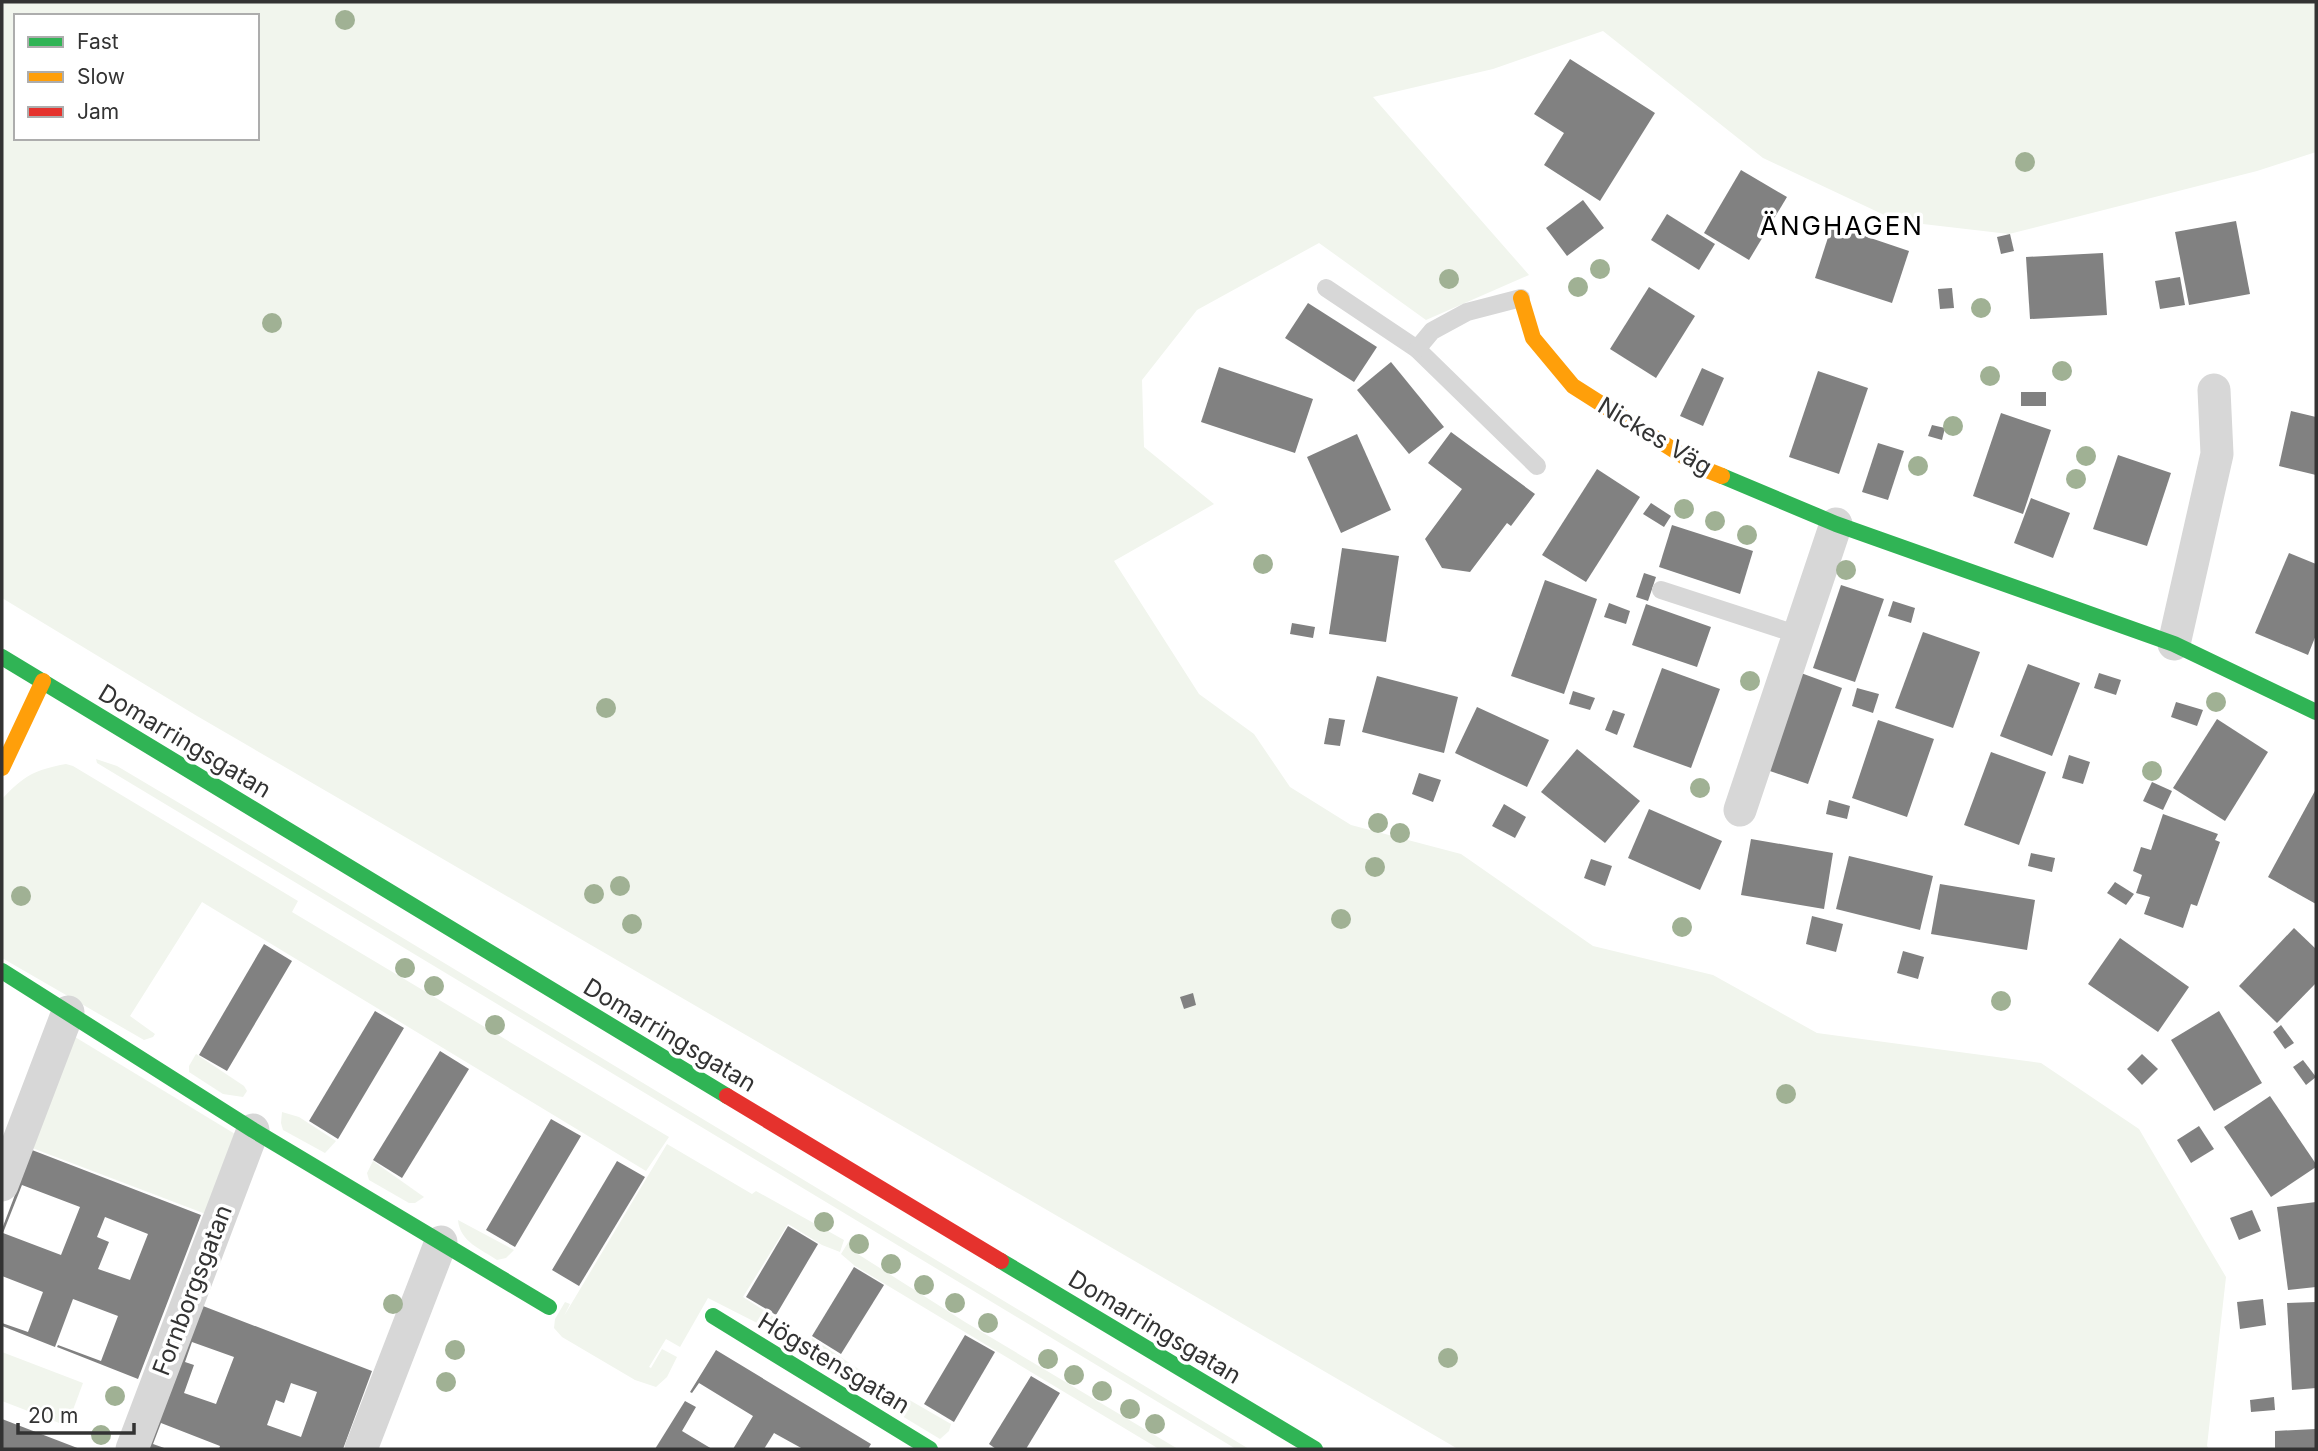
<svg xmlns="http://www.w3.org/2000/svg" width="2318" height="1451" font-family="Inter,sans-serif">
<style>
.green{fill:#f1f5ed;fill-rule:evenodd}
.building{fill:#818181;fill-rule:evenodd}
.lines{fill:none;stroke-linecap:round;stroke-linejoin:round}
.lane{stroke:#d7d7d7;stroke-width:18}
.street{stroke:#d7d7d7;stroke-width:33}
.fast{stroke:#30b455;stroke-width:16}
.slow{stroke:#ff9f0a;stroke-width:16}
.jam{stroke:#e5322d;stroke-width:16}
.tree{fill:#a0b194}
.labels{text-anchor:middle;dominant-baseline:central;stroke-width:7;stroke-linejoin:round;paint-order:stroke}
.street-label{font-size:24px;fill:#333;stroke:#fff}
.neighbourhood-label{font-size:26px;letter-spacing:2px;fill:#000;stroke:#fff}
</style>
<rect width="100%" height="100%" fill="#fff"/>
<g class="green">
<path d="M 2,2 L 2316,2 L 2316,152 L 2257,171 L 2009,234 L 1897,221 L 1763,158 L 1603,31 L 1493,69 L 1373,97 L 1529,275 L 1426,320 L 1319,243 L 1197,310 L 1142,380 L 1144,447 L 1214,504 L 1114,561 L 1199,694 L 1254,734 L 1290,787 L 1351,825 L 1461,854 L 1593,946 L 1713,975 L 1817,1033 L 2041,1063 L 2139,1129 L 2226,1277 L 2207,1446 L 2209,1449 L 1458,1449 L 197,716 L 2,598 ZM 16,16 L 257,16 L 257,138 L 16,138 Z"/>
<polygon points="96,759 117,766 191,810 1249,1449 1236,1449 195,822 97,763"/>
<path d="M 66,764 L 73,766 L 298,901 L 292,912 L 669,1137 L 646,1171 L 202,902 L 130,1016 L 155,1034 L 153,1037 L 144,1040 L 2,958 L 2,799 C 25,775 34,770 66,764 Z"/>
<polygon points="75,1037 240,1137 211,1216 27,1146"/>
<polygon points="196,1054 244,1086 247,1091 243,1097 223,1094 189,1072 189,1066"/>
<polygon points="282,1112 299,1117 336,1141 325,1153 283,1130 281,1123"/>
<polygon points="667,1144 752,1194 756,1191 844,1240 840,1252 822,1245 788,1224 743,1297 774,1317 767,1328 708,1298 680,1347 666,1339 649,1367 651,1368 662,1349 677,1357 667,1377 656,1387 635,1380 562,1337 554,1328 555,1319 565,1302 570,1304 564,1316"/>
<polygon points="373,1161 424,1197 415,1203 409,1203 369,1180 367,1173"/>
<path d="M 458,1220 L 514,1250 L 506,1258 L 497,1260 C 481,1249 460,1242 458,1220 Z"/>
<polygon points="849,1241 853,1251 965,1322 1178,1449 1159,1449 855,1266 841,1254"/>
<polygon points="812,1338 863,1372 853,1386 807,1357"/>
<polygon points="2,1352 83,1383 67,1426 2,1401"/>
<polygon points="899,1394 951,1424 949,1431 940,1439 897,1413 895,1403"/>
</g>
<g class="building">
<polygon points="1570,59 1655,113 1600,201 1544,165 1564,133 1534,114"/>
<polygon points="1741,170 1787,197 1749,260 1704,233"/>
<polygon points="1583,200 1604,228 1567,256 1546,228"/>
<polygon points="1667,214 1715,244 1699,270 1651,240"/>
<polygon points="2236,221 2250,294 2189,305 2175,232"/>
<polygon points="1832,225 1909,251 1892,303 1815,278"/>
<polygon points="2010,234 2014,251 2001,254 1997,237"/>
<polygon points="2103,253 2107,315 2030,319 2026,257"/>
<polygon points="2180,277 2185,305 2160,309 2155,281"/>
<polygon points="1649,287 1695,316 1656,378 1610,349"/>
<polygon points="1952,288 1954,308 1940,309 1938,289"/>
<polygon points="1308,303 1377,347 1354,382 1285,338"/>
<polygon points="1391,362 1444,427 1409,454 1357,390"/>
<polygon points="1219,367 1313,399 1295,453 1201,422"/>
<polygon points="1702,368 1724,378 1703,426 1680,416"/>
<polygon points="1818,371 1868,388 1839,474 1789,457"/>
<rect x="2021" y="392" width="25" height="14"/>
<polygon points="2291,411 2316,417 2316,475 2279,466"/>
<polygon points="2001,413 2051,430 2023,514 1973,496"/>
<polygon points="1932,425 1945,428 1942,440 1928,436"/>
<polygon points="1451,432 1535,494 1511,526 1507,523 1470,572 1442,568 1425,539 1462,489 1428,463"/>
<polygon points="1357,434 1391,510 1341,533 1307,457"/>
<polygon points="1878,443 1904,451 1888,500 1862,492"/>
<polygon points="2118,455 2171,473 2147,546 2093,529"/>
<polygon points="1597,469 1640,497 1586,582 1542,555"/>
<polygon points="2031,498 2070,513 2053,558 2014,543"/>
<polygon points="1651,503 1671,516 1664,527 1643,514"/>
<polygon points="1672,525 1753,551 1740,594 1659,567"/>
<polygon points="1342,548 1399,556 1386,642 1329,634"/>
<polygon points="2289,553 2316,564 2316,635 2308,655 2255,633"/>
<polygon points="1644,573 1656,577 1648,601 1636,597"/>
<polygon points="1545,580 1597,599 1564,694 1511,676"/>
<polygon points="1841,585 1884,599 1855,682 1813,668"/>
<polygon points="1893,601 1915,608 1911,623 1888,616"/>
<polygon points="1609,603 1630,611 1626,624 1604,617"/>
<polygon points="1646,604 1711,627 1697,667 1632,645"/>
<polygon points="1292,623 1315,627 1313,638 1290,634"/>
<polygon points="1923,632 1980,652 1953,728 1895,708"/>
<polygon points="2028,664 2080,683 2052,756 2000,736"/>
<polygon points="1662,668 1720,689 1691,768 1633,747"/>
<polygon points="1801,673 1842,688 1808,784 1767,770"/>
<polygon points="2099,673 2121,680 2116,695 2094,688"/>
<polygon points="1377,676 1458,697 1444,753 1362,732"/>
<polygon points="1857,688 1879,694 1873,713 1852,706"/>
<polygon points="1573,691 1595,698 1590,710 1569,704"/>
<polygon points="2176,702 2203,710 2197,726 2171,717"/>
<polygon points="1477,707 1549,740 1527,787 1455,753"/>
<polygon points="1613,710 1625,714 1617,735 1605,730"/>
<polygon points="1329,718 1345,720 1340,746 1324,744"/>
<polygon points="2217,719 2268,752 2225,821 2173,788"/>
<polygon points="1878,720 1934,739 1907,817 1852,798"/>
<polygon points="1577,749 1640,801 1605,843 1541,792"/>
<polygon points="1991,752 2046,772 2019,845 1964,825"/>
<polygon points="2069,755 2090,762 2083,784 2062,778"/>
<polygon points="1419,773 1441,780 1433,802 1412,794"/>
<polygon points="2152,782 2172,791 2163,810 2143,801"/>
<polygon points="2316,789 2316,904 2268,877"/>
<polygon points="1829,800 1850,806 1847,819 1826,814"/>
<polygon points="1504,804 1526,817 1515,838 1492,826"/>
<polygon points="1649,809 1722,841 1700,890 1628,858"/>
<polygon points="2163,814 2218,834 2215,840 2220,842 2197,906 2191,904 2183,928 2144,914 2150,897 2136,893 2142,875 2133,871 2141,847 2151,850"/>
<polygon points="1751,839 1833,853 1824,909 1741,895"/>
<polygon points="2031,853 2055,858 2052,872 2028,866"/>
<polygon points="1849,856 1933,876 1920,930 1836,909"/>
<polygon points="1591,859 1612,866 1605,886 1584,878"/>
<polygon points="2115,882 2134,894 2126,905 2107,893"/>
<polygon points="1940,884 2035,900 2027,950 1931,934"/>
<polygon points="1812,916 1843,924 1836,952 1806,944"/>
<polygon points="2294,928 2316,949 2316,983 2277,1023 2239,986"/>
<polygon points="2120,938 2189,987 2158,1032 2088,984"/>
<polygon points="264,944 292,961 227,1071 199,1055"/>
<polygon points="1903,951 1924,957 1918,979 1897,973"/>
<polygon points="1193,993 1196,1005 1184,1009 1180,997"/>
<polygon points="375,1011 404,1028 338,1139 309,1121"/>
<polygon points="2219,1011 2262,1083 2214,1111 2171,1040"/>
<polygon points="2281,1025 2294,1043 2285,1049 2273,1032"/>
<polygon points="440,1051 469,1069 402,1178 373,1160"/>
<polygon points="2142,1054 2158,1069 2142,1085 2127,1069"/>
<polygon points="2303,1060 2316,1077 2306,1085 2293,1067"/>
<polygon points="2270,1096 2316,1164 2316,1167 2271,1197 2224,1127"/>
<polygon points="551,1119 581,1136 515,1247 486,1230"/>
<polygon points="2199,1126 2214,1149 2191,1163 2177,1140"/>
<path d="M 32,1150 L 201,1215 L 138,1379 L 57,1347 L 58,1345 L 101,1361 L 118,1316 L 73,1299 L 55,1347 L 2,1326 L 2,1323 L 28,1332 L 43,1292 L 2,1276 L 2,1229 ZM 22,1185 L 80,1207 L 61,1255 L 3,1233 ZM 105,1217 L 148,1234 L 130,1280 L 98,1269 L 109,1242 L 97,1237 Z"/>
<polygon points="617,1161 645,1177 579,1286 552,1270"/>
<polygon points="2316,1202 2316,1287 2288,1290 2277,1207"/>
<polygon points="2252,1210 2261,1231 2239,1240 2230,1218"/>
<polygon points="788,1226 818,1244 776,1315 746,1297"/>
<polygon points="854,1267 884,1285 841,1354 812,1336"/>
<polygon points="2263,1299 2266,1325 2240,1329 2237,1302"/>
<polygon points="2316,1302 2316,1388 2292,1390 2287,1303"/>
<path d="M 203,1306 L 372,1371 L 343,1449 L 219,1449 L 220,1446 L 161,1423 L 153,1444 L 167,1449 L 148,1449 ZM 192,1342 L 234,1357 L 216,1404 L 184,1393 L 194,1365 L 185,1362 ZM 291,1383 L 317,1392 L 301,1437 L 267,1425 L 276,1400 L 284,1403 Z"/>
<polygon points="965,1335 995,1352 954,1422 924,1404"/>
<polygon points="716,1350 871,1444 868,1449 803,1449 774,1433 764,1449 733,1449 753,1416 699,1383 692,1393 690,1392"/>
<polygon points="1031,1376 1060,1393 1026,1449 996,1449 989,1444"/>
<polygon points="2274,1397 2275,1410 2251,1412 2250,1400"/>
<polygon points="685,1401 696,1407 682,1431 712,1449 655,1449"/>
<polygon points="2,1419 80,1449 2,1449"/>
<polygon points="2316,1429 2316,1449 2275,1449 2275,1431"/>
</g>
<g class="lines">
<g class="lane">
<polyline points="1326,288 1417,349 1537,466"/>
<polyline points="1417,349 1432,331 1467,312 1521,298"/>
<polyline points="1661,590 1799,635"/>
</g>
<g class="street">
<polyline points="2174,644 2217,454 2214,390"/>
<polyline points="1740,810 1836,524"/>
<polyline points="2,1185 68,1012"/>
<polyline points="132,1449 253,1130"/>
<polyline points="361,1449 441,1242"/>
</g>
<g class="fast">
<polyline points="1722,476 1836,524 2174,644 2316,712"/>
<polyline points="2,657 727,1096"/>
<polyline points="2,971 253,1130 549,1307"/>
<polyline points="1001,1261 1315,1449"/>
<polyline points="713,1316 930,1449"/>
</g>
<g class="slow">
<polyline points="1521,298 1533,338 1573,386 1702,468 1722,476"/>
<polyline points="2,768 43,681"/>
</g>
<polyline class="jam" points="727,1096 1001,1261"/>
</g>
<g class="tree">
<circle cx="345" cy="20" r="10"/>
<circle cx="2025" cy="162" r="10"/>
<circle cx="1600" cy="269" r="10"/>
<circle cx="1449" cy="279" r="10"/>
<circle cx="1578" cy="287" r="10"/>
<circle cx="1981" cy="308" r="10"/>
<circle cx="272" cy="323" r="10"/>
<circle cx="2062" cy="371" r="10"/>
<circle cx="1990" cy="376" r="10"/>
<circle cx="1953" cy="426" r="10"/>
<circle cx="2086" cy="456" r="10"/>
<circle cx="1918" cy="466" r="10"/>
<circle cx="2076" cy="479" r="10"/>
<circle cx="1684" cy="509" r="10"/>
<circle cx="1715" cy="521" r="10"/>
<circle cx="1747" cy="535" r="10"/>
<circle cx="1263" cy="564" r="10"/>
<circle cx="1846" cy="570" r="10"/>
<circle cx="1750" cy="681" r="10"/>
<circle cx="2216" cy="702" r="10"/>
<circle cx="606" cy="708" r="10"/>
<circle cx="2152" cy="771" r="10"/>
<circle cx="1700" cy="788" r="10"/>
<circle cx="1378" cy="823" r="10"/>
<circle cx="1400" cy="833" r="10"/>
<circle cx="1375" cy="867" r="10"/>
<circle cx="620" cy="886" r="10"/>
<circle cx="594" cy="894" r="10"/>
<circle cx="21" cy="896" r="10"/>
<circle cx="1341" cy="919" r="10"/>
<circle cx="632" cy="924" r="10"/>
<circle cx="1682" cy="927" r="10"/>
<circle cx="405" cy="968" r="10"/>
<circle cx="434" cy="986" r="10"/>
<circle cx="2001" cy="1001" r="10"/>
<circle cx="495" cy="1025" r="10"/>
<circle cx="1786" cy="1094" r="10"/>
<circle cx="824" cy="1222" r="10"/>
<circle cx="859" cy="1244" r="10"/>
<circle cx="891" cy="1264" r="10"/>
<circle cx="924" cy="1285" r="10"/>
<circle cx="955" cy="1303" r="10"/>
<circle cx="393" cy="1304" r="10"/>
<circle cx="988" cy="1323" r="10"/>
<circle cx="455" cy="1350" r="10"/>
<circle cx="1448" cy="1358" r="10"/>
<circle cx="1048" cy="1359" r="10"/>
<circle cx="1074" cy="1375" r="10"/>
<circle cx="446" cy="1382" r="10"/>
<circle cx="1102" cy="1391" r="10"/>
<circle cx="115" cy="1396" r="10"/>
<circle cx="1130" cy="1409" r="10"/>
<circle cx="1155" cy="1424" r="10"/>
<circle cx="101" cy="1435" r="10"/>
</g>
<g class="labels">
<g class="street-label">
<text transform="translate(1655 436) rotate(31)">Nickes Väg</text>
<text transform="translate(185 741) rotate(31)">Domarringsgatan</text>
<text transform="translate(670 1035) rotate(31)">Domarringsgatan</text>
<text transform="translate(192 1290) rotate(-69)">Fornborgsgatan</text>
<text transform="translate(1155 1327) rotate(31)">Domarringsgatan</text>
<text transform="translate(834 1363) rotate(31)">Högstensgatan</text>
</g>
<g class="neighbourhood-label">
<text x="1842" y="225">ÄNGHAGEN</text>
</g>
</g>
<rect width="2318" height="1451" fill="none" stroke="#333333" stroke-width="7"/>
<rect x="14" y="14" width="245" height="126" fill="#ffffff" stroke="#adadad" stroke-width="2"/>
<rect x="28" y="37" width="35" height="10" fill="#30b455" stroke="#adadad" stroke-width="2"/>
<text x="77" y="49" font-size="21" fill="#333333">Fast</text>
<rect x="28" y="72" width="35" height="10" fill="#ff9f0a" stroke="#adadad" stroke-width="2"/>
<text x="77" y="84" font-size="21" fill="#333333">Slow</text>
<rect x="28" y="107" width="35" height="10" fill="#e5322d" stroke="#adadad" stroke-width="2"/>
<text x="77" y="119" font-size="21" fill="#333333">Jam</text>
<path d="M18 1423v10h116v-10" fill="none" stroke="#333333" stroke-width="3.5"/>
<text x="28" y="1423" font-size="21" fill="#333333" stroke="#ffffff" stroke-width="5" paint-order="stroke">20 m</text>
</svg>
